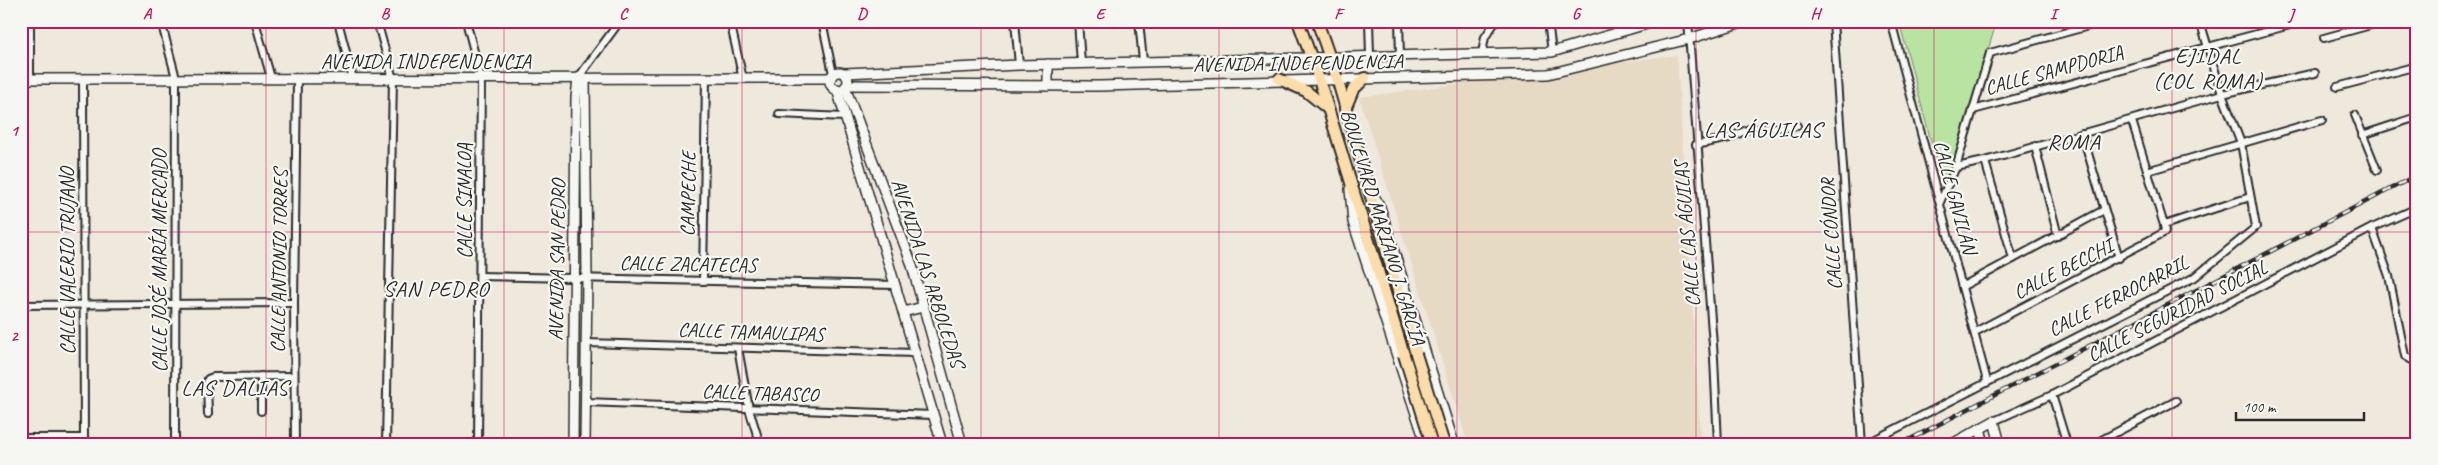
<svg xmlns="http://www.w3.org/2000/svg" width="2438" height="465" font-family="Caveat,sans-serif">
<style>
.built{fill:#e7dac4}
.green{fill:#b8e3a0;stroke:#728766}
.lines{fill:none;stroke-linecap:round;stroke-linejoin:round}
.street-casing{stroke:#2b2b2b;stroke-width:10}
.secondary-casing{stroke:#2b2b2b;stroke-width:12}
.primary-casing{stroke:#2b2b2b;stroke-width:14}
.street{stroke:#f6f6f2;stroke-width:6}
.secondary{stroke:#f6f6f2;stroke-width:9}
.primary{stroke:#fbddab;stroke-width:10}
.rail-casing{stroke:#2b2b2b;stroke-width:4.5}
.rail{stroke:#f6f6f2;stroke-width:2.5;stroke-dasharray:8;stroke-linecap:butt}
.primary-bridge-casing{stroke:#2b2b2b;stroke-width:14;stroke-linecap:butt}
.primary-bridge{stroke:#fbddab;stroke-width:10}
.grid{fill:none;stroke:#c2185b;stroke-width:1;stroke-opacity:0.55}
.labels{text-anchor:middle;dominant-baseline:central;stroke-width:4.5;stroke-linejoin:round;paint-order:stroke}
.street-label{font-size:20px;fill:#2b2b2b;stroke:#f6f6f2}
.quarter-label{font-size:22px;letter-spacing:1px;fill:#2b2b2b;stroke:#f6f6f2}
.neatline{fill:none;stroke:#c2185b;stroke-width:2}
.grid-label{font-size:16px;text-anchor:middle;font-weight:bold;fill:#c2185b}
</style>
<rect width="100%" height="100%" fill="#efe9dd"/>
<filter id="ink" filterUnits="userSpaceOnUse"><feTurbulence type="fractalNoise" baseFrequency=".02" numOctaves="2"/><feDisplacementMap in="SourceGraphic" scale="10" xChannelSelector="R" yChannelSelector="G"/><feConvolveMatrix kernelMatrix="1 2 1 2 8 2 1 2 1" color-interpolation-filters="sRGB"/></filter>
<g filter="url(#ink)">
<polygon class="built" points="1677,55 1701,444 1508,444 1505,440 1494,444 1468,444 1359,97"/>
<polygon class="green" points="1899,21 1997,21 1944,190"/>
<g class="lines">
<g class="street-casing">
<g id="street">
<polyline points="161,21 176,78 175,444"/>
<polyline points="255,21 271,78"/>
<polyline points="338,21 353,79"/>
<polyline points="377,21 393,79 386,444"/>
<polyline points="466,21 481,78 478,444"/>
<polyline points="730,21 743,79"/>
<polyline points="822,21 833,74"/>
<polyline points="1015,21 1019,65"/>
<polyline points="1078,21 1081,63"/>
<polyline points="1139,21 1143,61"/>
<polyline points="1369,21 1370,56"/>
<polyline points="1399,21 1400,56"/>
<polyline points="1548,21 1552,52"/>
<polyline points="1688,21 1714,358 1718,444"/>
<polyline points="1833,21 1862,444"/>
<polyline points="1891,21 1987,381"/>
<polyline points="2324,38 2385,21"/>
<polyline points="1482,53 1485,37 1496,21"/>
<polyline points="83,78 84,444"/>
<polyline points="578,78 620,21"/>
<polyline points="30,79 30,21"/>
<polyline points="2337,87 2417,66"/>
<polyline points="1973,110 2290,25"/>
<polyline points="779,114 844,117"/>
<polyline points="2355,115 2377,170"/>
<polyline points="2082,133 2119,258"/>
<polyline points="2362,135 2417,117"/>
<polyline points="1696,145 1729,138 1749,129 1797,126"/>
<polyline points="2035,146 2058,236"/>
<polyline points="1985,161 2013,259"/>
<polyline points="1956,167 1985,161 2222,94 2315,73"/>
<polyline points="2147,171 2322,120"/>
<polyline points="1940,202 1956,167 1990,53 2107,21"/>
<polyline points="2164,225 2250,197"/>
<polyline points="2372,228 2389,276 2405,356 2417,363"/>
<polyline points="480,276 896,285"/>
<polyline points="703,281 706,79"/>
<polyline points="1963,286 2104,210"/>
<polyline points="21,305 294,303"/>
<polyline points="1975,332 2165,232 2164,225 2132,121"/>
<polyline points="587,343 915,353"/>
<polyline points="738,348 749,409 760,444"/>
<polyline points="261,376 261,411"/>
<polyline points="2052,395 2067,444"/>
<polyline points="586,402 933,415"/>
<polyline points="208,414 207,384 208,379 213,377 294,376"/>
<polyline points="1994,421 2052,395 2372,228 2417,208"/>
<polyline points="21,438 84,438"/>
<polyline points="295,444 294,303 297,79"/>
<polyline points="1866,444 2195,277 2256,227 2241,143 2222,94 2200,21"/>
<polyline points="2094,444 2176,401"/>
</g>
</g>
<g class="secondary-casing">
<g id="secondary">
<polyline points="1048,64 1048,86"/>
<circle cx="839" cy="81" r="9"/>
<polyline points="845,73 1019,65 1552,52 1657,21"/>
<polyline points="585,78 587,278 585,444"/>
<polyline points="21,79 831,78"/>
<polyline points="847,85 1099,86 1548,74 1689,39 1745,21"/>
<polyline points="845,87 911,262 962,444"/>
<polyline points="837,89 942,444"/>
<polyline points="1350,189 1353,222 1426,444"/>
<polyline points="1373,194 1380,207 1454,444"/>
<polyline points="903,312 923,307"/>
<polyline points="1980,428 1984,444"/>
<polyline points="573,444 576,98 578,78"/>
<polyline points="1952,444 1994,421 2000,444"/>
</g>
</g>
<g class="primary-casing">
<g id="primary">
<polyline points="1298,21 1319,79 1404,355"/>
<polyline points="1317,21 1337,78 1416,354"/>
<polyline points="1279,79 1306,91 1327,108"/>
<polyline points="1345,109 1353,90 1365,78"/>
</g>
</g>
<use href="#street" class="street"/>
<use href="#secondary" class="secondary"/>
<use href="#primary" class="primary"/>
<g class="rail-casing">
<polyline id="rail" points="1901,444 2417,175"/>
</g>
<use href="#rail" class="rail"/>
<g class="primary-bridge-casing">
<g id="primary-bridge">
<polyline points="1416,354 1444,444"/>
<polyline points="1404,355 1432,444"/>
</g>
</g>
<use href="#primary-bridge" class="primary-bridge"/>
</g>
</g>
<path class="grid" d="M 266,21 L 266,444M 504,21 L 504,444M 742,21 L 742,444M 981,21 L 981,444M 1219,21 L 1219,444M 1457,21 L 1457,444M 1696,21 L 1696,444M 1934,21 L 1934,444M 2172,21 L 2172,444M 21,232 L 2417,232"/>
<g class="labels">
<g class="street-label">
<text x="426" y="61">AVENIDA INDEPENDENCIA</text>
<text transform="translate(1298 63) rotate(-1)">AVENIDA INDEPENDENCIA</text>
<text transform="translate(2054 70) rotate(-15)">CALLE SAMPDORIA</text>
<text transform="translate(688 194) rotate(-89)">CAMPECHE</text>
<text transform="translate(1955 197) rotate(75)">CALLE GAVILÁN</text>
<text transform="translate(464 201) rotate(-90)">CALLE SINALOA</text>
<text transform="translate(1383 227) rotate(73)">BOULEVARD MARIANO J. GARCÍA</text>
<text transform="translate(1687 234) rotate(-95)">CALLE LAS ÁGUILAS</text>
<text transform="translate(1831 234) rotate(-94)">CALLE CÓNDOR</text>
<text transform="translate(557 260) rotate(-89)">AVENIDA SAN PEDRO</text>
<text transform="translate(67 261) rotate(-90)">CALLE VALERIO TRUJANO</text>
<text transform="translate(159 261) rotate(-90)">CALLE JOSÉ MARÍA MERCADO</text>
<text transform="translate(279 261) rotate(-89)">CALLE ANTONIO TORRES</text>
<text transform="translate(688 264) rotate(1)">CALLE ZACATECAS</text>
<text transform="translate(2063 269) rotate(-27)">CALLE BECCHI</text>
<text transform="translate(928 273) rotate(72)">AVENIDA LAS ARBOLEDAS</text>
<text transform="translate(2118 296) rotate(-27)">CALLE FERROCARRIL</text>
<text transform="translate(2177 311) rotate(-27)">CALLE SEGURIDAD SOCIAL</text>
<text transform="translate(751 332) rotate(2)">CALLE TAMAULIPAS</text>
<text transform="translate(760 393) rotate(2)">CALLE TABASCO</text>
</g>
<g class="quarter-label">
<text x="2208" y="56">EJIDAL<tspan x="2208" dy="25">(COL ROMA)</tspan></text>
<text x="1763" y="130">LAS ÁGUILAS</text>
<text x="2074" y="142">ROMA</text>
<text x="436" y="289">SAN PEDRO</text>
<text x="235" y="388">LAS DALIAS</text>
</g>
</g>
<rect width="2438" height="465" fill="none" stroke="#f6f6f2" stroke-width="55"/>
<path d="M2236 412v8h128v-8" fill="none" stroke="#2b2b2b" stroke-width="2.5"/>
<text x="2243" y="412" font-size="15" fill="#2b2b2b" stroke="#f6f6f2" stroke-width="4" paint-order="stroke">100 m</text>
<rect x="28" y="28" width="2382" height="410" class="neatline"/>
<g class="grid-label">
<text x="147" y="19">A</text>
<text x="385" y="19">B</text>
<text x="623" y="19">C</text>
<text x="862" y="19">D</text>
<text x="1100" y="19">E</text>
<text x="1338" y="19">F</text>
<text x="1576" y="19">G</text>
<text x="1815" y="19">H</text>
<text x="2053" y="19">I</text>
<text x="2291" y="19">J</text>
<text x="14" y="136">1</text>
<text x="14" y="341">2</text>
</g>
</svg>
